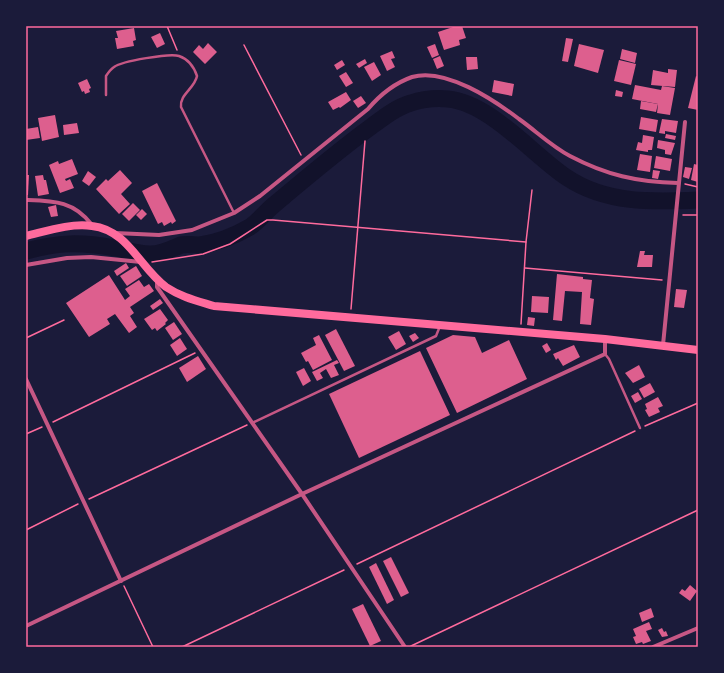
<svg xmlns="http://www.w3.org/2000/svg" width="724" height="673" font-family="'Times New Roman',serif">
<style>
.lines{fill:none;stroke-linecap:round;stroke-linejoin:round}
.river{stroke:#12122b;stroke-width:17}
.building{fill:#dd5f8e}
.path{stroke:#ff6b9d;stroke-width:1.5}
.service{stroke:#c65784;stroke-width:2.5}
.minor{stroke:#c65784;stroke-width:4}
.trunk{stroke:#ff6b9d;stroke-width:8}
.neatline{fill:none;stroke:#ff6b9d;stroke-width:1.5}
</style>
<rect width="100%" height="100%" fill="#1b1b3a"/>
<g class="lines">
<path class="river" d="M 26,251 C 59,242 82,242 115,248 C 126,250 138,254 149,254 C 160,255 171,249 181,245 C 187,244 194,245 200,245 C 217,243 236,235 250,227 C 259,221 266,211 275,204 C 307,177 339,150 372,126 C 384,117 397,107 411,103 C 423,99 436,98 448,99 C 490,103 532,154 566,177 C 606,204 653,202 698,200"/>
</g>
<g class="building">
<polygon points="456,26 462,26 466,38 459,40 460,45 444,50 438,32"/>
<polygon points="134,28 136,40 133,41 134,46 117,49 115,38 118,38 116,31"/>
<polygon points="160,33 165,44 157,48 151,37"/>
<polygon points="566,38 573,39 568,62 562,61"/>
<polygon points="208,43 217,52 205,64 193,52 199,45 203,49"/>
<polygon points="435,44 439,55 432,58 427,47"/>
<polygon points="579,44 604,50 598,73 574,66"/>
<polygon points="622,49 637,53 635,63 620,59"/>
<polygon points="392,51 395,58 391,59 395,67 387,71 380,56"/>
<polygon points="440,56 444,66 437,69 433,59"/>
<polygon points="466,57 477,57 478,69 467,70"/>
<polygon points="365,59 367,63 359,68 356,64"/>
<polygon points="342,60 345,65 337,70 334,65"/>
<polygon points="619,60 636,64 631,85 614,81"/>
<polygon points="374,62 381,75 372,81 364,67"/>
<polygon points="668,69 677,70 675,87 651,85 653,70 668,73"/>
<polygon points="346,72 353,83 346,87 339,76"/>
<polygon points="696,76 698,77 698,110 688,108"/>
<polygon points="87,79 91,88 89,89 90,92 85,94 84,91 82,92 78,83"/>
<polygon points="494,80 514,84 512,96 492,92"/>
<polygon points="635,85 661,90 662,86 675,88 670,115 657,113 658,104 632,99"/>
<polygon points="616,90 623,92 622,97 615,96"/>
<polygon points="346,92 351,100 340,108 339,107 333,110 328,102"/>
<polygon points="361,96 366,103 358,108 353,101"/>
<polygon points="641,101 658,104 656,112 640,109"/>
<polygon points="55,115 59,137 42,141 38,118"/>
<polygon points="641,117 658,120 656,132 639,129"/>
<polygon points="662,119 678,121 676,133 665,131 665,134 659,133"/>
<polygon points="77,123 79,133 64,135 63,125"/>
<polygon points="38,127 40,138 26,140 26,129"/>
<polygon points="666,134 676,136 675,140 665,138"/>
<polygon points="643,135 654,137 652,150 648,150 648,152 636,150 638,142 642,143"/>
<polygon points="658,140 675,143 671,155 665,154 665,150 657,148"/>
<polygon points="640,154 652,156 650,172 637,170"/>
<polygon points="656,156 672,159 670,171 654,168"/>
<polygon points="72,159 78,174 65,179 66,181 70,179 74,188 60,193 49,165 58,161 59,164"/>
<polygon points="694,164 698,165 698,182 691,180"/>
<polygon points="685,167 692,168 689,179 683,177"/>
<polygon points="120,170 132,183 121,194 130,204 119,214 96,189 106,179 108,181"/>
<polygon points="653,170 660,171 658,179 652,178"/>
<polygon points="88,171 96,177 89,186 82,181"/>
<polygon points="26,175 29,175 28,195 26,195"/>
<polygon points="43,175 44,180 46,180 49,194 38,196 35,176"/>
<polygon points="157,183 176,221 172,224 171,222 164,226 162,222 158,224 142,191"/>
<polygon points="133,203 140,210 129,221 122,214"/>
<polygon points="56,205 58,216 51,217 48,207"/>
<polygon points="142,209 147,214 141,220 136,215"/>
<polygon points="640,251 645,251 644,255 653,255 652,267 637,267"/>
<polygon points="126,263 129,268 117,276 114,271"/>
<polygon points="136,266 142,276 127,286 120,276"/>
<polygon points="557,274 583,277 583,279 592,280 590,298 594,299 591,325 580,324 582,292 565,291 562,321 553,320"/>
<polygon points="109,275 125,300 130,296 125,289 139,280 144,287 149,284 154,291 130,307 134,313 130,316 137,327 129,333 115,314 107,319 110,324 89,337 66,303"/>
<polygon points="676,289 687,290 684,308 674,307"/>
<polygon points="532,296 549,297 548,313 531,312"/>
<polygon points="160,299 163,303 153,310 150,306"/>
<polygon points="160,309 168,320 165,323 166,324 157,331 155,328 152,330 144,319"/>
<polygon points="528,317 535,318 534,326 527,325"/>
<polygon points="174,322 182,334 173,340 165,328"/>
<polygon points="336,329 355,366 344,371 325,335"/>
<polygon points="399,331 406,344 396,350 388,337"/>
<polygon points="415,333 419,338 413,342 409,336"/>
<polygon points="319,335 332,360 313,370 308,361 306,362 301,353 316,345 313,338"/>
<polygon points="453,335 475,337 482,353 509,340 527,379 457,413 426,348"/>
<polygon points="180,338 187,349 177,356 170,345"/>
<polygon points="547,343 551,350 546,353 542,346"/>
<polygon points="574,345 580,357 563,366 558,358 556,360 553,354"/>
<polygon points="420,351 450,415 359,458 329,394"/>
<polygon points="198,356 206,369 187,382 179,368"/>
<polygon points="337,360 339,363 334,365 339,375 331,378 326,369 320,373 323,378 317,381 312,372"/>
<polygon points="639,365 645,377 633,383 625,373"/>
<polygon points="304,368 311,381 303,386 296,372"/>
<polygon points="650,383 655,392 644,398 639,389"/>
<polygon points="638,392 642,399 635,403 631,396"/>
<polygon points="658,397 663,406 658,408 660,412 649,417 645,410 647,409 645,404"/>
<polygon points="391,557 409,593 401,597 383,561"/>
<polygon points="376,563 394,600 387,604 369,567"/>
<polygon points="690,585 697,591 690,601 679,593 682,589 685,591"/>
<polygon points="363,604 381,641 370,646 352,609"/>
<polygon points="651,608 654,617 642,622 639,613"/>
<polygon points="649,622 652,629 646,631 651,641 643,644 642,642 636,644 633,637 636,636 633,629"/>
<polygon points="662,628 664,632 666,631 668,636 662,637 658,630"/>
</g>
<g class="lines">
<g class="path">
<polyline points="167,26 177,50"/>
<polyline points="244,45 301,155"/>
<polyline points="685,184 698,187"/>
<polyline points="683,215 698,215"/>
<polyline points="152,262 203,254 230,244 267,220 273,220 526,242"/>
<polyline points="525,268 662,280"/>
<polyline points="351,309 365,141"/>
<polyline points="521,324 526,242 532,190"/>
<polyline points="26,338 64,320"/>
<polyline points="53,422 195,353"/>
<polyline points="645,426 698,403"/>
<polyline points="26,434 42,427"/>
<polyline points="89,499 247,425"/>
<polyline points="26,530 78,504"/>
<polyline points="357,564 635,431"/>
<polyline points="124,586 153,647"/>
<polyline points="411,646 698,510"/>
<polyline points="182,647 344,570"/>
</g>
<g class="service">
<path d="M 106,95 L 106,76 C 108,73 111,69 114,67 C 122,61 170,53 179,56 C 188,59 194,67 197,76 C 195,88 179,95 181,107 L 234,213"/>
<polyline points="605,354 609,359 640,428"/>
<polyline points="252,423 436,336 440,326"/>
</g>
<g class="minor">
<path d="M 26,200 C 54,201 74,201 92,225"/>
<path d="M 115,233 L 159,235 L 192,230 L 234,213 L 260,196 L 368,109 C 379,96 395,83 412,77 C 445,67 494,100 519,119 C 536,131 551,146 570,156 C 606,175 637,182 678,183"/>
<polyline points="26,265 67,258 91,257 141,262"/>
<polyline points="157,281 157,287 302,494 405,647"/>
<polyline points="663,345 685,122"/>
<polyline points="26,379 121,581"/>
<polyline points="26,626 302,494 605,354 605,339"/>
<polyline points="653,647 698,628"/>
</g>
<path class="trunk" d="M 26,236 C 47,231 70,223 92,226 C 128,230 140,268 166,287 C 181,297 198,301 214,306 L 605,339 L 698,350"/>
</g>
<rect width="724" height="673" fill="none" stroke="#1b1b3a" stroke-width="54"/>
<rect x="27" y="27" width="670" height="619" class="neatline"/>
</svg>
